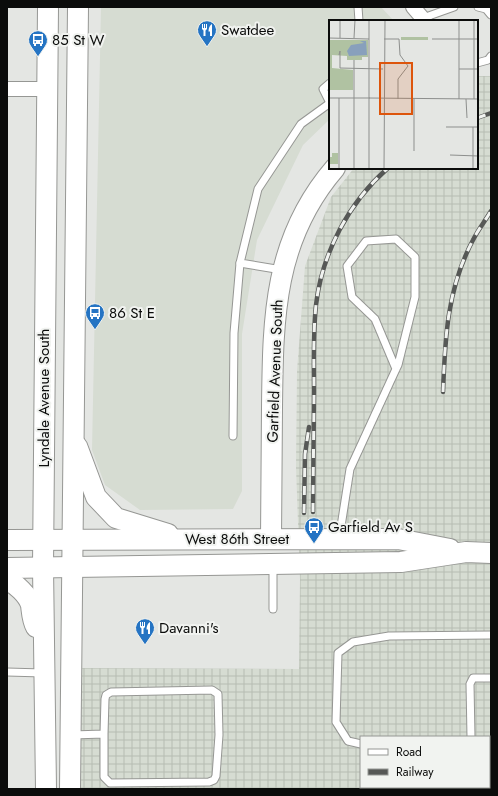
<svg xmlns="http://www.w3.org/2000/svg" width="498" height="796" font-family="Jost,sans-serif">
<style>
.built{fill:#d6dcd2}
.industrial{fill:url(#industrial-grid);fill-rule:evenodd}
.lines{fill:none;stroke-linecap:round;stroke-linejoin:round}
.lane-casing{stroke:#969794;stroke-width:9}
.street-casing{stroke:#969794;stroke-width:16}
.secondary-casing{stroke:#969794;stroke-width:22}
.lane{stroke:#fff;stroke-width:7}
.street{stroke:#fff;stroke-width:14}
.secondary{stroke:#fff;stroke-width:20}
.rail-casing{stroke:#565856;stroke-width:4.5}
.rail{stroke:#f1f3f0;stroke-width:3;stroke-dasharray:9;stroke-linecap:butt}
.labels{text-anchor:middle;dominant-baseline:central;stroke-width:4;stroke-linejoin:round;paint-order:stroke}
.poi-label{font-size:15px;fill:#0b0c0b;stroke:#f1f3f0;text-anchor:start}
.street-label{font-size:15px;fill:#0b0c0b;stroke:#f1f3f0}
.inset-road{fill:none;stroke:#8d8f8d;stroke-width:1}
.view{fill:#dd550c;fill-opacity:0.15;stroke:#dd550c;stroke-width:2}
.inset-edge{fill:none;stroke:#0b0c0b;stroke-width:2}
</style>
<defs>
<pattern id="industrial-grid" width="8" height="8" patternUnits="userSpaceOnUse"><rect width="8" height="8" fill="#d6dcd2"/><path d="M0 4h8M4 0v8" fill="none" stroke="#b6bcb3"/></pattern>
</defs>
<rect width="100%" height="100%" fill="#e4e6e3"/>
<polygon class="built" points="101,7 381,7 394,21 330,21 330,119 303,145 257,240 242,334 242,491 233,509 140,510 105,485 92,450"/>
<path class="industrial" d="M 477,76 L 491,76 L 491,789 L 80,789 L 82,668 L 299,669 L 300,579 L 296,467 L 297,371 L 305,266 L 331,197 L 354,168 L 477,168 ZM 361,737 L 489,737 L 489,787 L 361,787 Z"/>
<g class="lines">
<g class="lane-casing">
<g id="lane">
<polyline points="358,7 359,21"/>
<polyline points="478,7 486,9 491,15"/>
<polyline points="423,18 454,7"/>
<polyline points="477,63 488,60 491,56"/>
<polyline points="330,83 323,89 330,103"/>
<polyline points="282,270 240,263 258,189 301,124 330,103"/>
<polyline points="233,436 234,333 240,263"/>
<polyline points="339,539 350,469 396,369 398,365 415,297 415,257 396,239 366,241 347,266 352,297 375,319 396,369"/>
<polyline points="273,609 273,565"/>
<polyline points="7,672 43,673"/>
<polyline points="72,735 104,734 105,699 106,695 111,692 212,690 218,694 219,735 216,776 214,780 209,782 110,783 104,777 104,734"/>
<polyline points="471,737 470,684 473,678 491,678"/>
<polyline points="361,744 348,741 336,722 338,653 353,642 389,636 491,635"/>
<polyline points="489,768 491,768"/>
</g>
</g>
<g class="street-casing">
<g id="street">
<polyline points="413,7 425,21"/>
<polyline points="7,89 46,89"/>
</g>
</g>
<g class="secondary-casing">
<g id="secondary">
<polyline points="77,446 96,497 116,518 168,534"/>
<path d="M 271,539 C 271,495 272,452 272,408 C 273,319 273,240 335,168"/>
<polyline points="7,540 398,539 450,549"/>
<polyline points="7,568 401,562 466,552 491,553"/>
<path d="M 7,580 C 16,584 28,595 31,605 C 32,612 32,620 36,627"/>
<polyline points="46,789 43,567 48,7"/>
<polyline points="70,789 78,7"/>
</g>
</g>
<use href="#lane" class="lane"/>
<use href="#street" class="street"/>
<use href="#secondary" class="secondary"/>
<g class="rail-casing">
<g id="rail">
<polyline points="477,118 491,113"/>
<path d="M 443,392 C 445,338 447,289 473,240 C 478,230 485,221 491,211"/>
<path d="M 313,512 C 313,471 314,431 314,390 C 314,362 313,333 316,305 C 322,253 349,202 388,168"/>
<polyline points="304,513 305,454 309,427"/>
</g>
</g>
<use href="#rail" class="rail"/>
</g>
<defs>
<g id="restaurant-pin" transform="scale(1)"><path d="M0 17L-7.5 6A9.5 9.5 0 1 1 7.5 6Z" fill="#2574c3" stroke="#f1f3f0"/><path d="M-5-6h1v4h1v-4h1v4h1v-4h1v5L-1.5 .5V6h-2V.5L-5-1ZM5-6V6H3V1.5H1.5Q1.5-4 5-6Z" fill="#fff"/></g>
<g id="bus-pin" transform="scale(1)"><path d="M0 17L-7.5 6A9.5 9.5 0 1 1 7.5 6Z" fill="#2574c3" stroke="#f1f3f0"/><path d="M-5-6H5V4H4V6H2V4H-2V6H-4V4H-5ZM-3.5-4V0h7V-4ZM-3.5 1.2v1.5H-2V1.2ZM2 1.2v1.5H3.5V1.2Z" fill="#fff"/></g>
</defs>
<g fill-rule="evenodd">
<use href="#restaurant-pin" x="207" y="30"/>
<use href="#bus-pin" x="38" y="40"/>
<use href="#bus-pin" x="95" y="313"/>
<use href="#bus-pin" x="314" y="527"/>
<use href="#restaurant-pin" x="145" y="628"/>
</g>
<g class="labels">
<g class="poi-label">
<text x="221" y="30">Swatdee</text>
<text x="52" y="40">85 St W</text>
<text x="109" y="313">86 St E</text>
<text x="328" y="527">Garfield Av S</text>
<text x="159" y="628">Davanni's</text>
</g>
<g class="street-label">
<text transform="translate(275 371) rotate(-88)">Garfield Avenue South</text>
<text transform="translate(44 398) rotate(-90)">Lyndale Avenue South</text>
<text x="237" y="539">West 86th Street</text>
</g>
</g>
<g transform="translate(329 20)">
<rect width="149" height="149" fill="#e4e6e3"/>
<path d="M 72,17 L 99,17 L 99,20 L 72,20 ZM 0,20 L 39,20 L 39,37 L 33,37 L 33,40 L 18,40 L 18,36 L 3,35 L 3,48 L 24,50 L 24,70 L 0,70 ZM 3,133 L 9,133 L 9,144 L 1,144 L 0,147 L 0,137 L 3,137 Z" fill="#b0c2a2"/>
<path d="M 31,21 L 37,21 L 38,35 L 20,36 L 18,31 L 22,25 L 35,23 Z" fill="#88a0bc"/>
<path class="inset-road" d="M 0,18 L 40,19M 11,18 L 11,0M 25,18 L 26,0M 55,19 L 70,19M 103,19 L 149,19M 10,35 L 11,31 L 11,48 L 54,49M 130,49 L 149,49M 0,78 L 41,78M 10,78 L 10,149M 40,78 L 149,79M 69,79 L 69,59 L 79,46 L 71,35 L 70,19M 130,79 L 130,0M 137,79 L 138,98M 145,79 L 145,0M 117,107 L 149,107M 85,131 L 85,78M 121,135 L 149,136M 25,149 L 25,40M 40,149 L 40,0M 55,149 L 56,0M 144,149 L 144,107"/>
<path class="view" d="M 51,43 L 83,43 L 83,94 L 51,94 Z"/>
<rect width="149" height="149" class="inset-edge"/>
</g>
<rect width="498" height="796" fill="none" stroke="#0b0c0b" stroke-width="16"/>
<rect x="360" y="736" width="130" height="52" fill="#f1f3f0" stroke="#959794"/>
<rect x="368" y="749" width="20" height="6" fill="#ffffff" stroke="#959794"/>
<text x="396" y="756" font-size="12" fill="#0b0c0b">Road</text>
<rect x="368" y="769" width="20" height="6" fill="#565856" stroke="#959794"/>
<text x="396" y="776" font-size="12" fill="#0b0c0b">Railway</text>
</svg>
